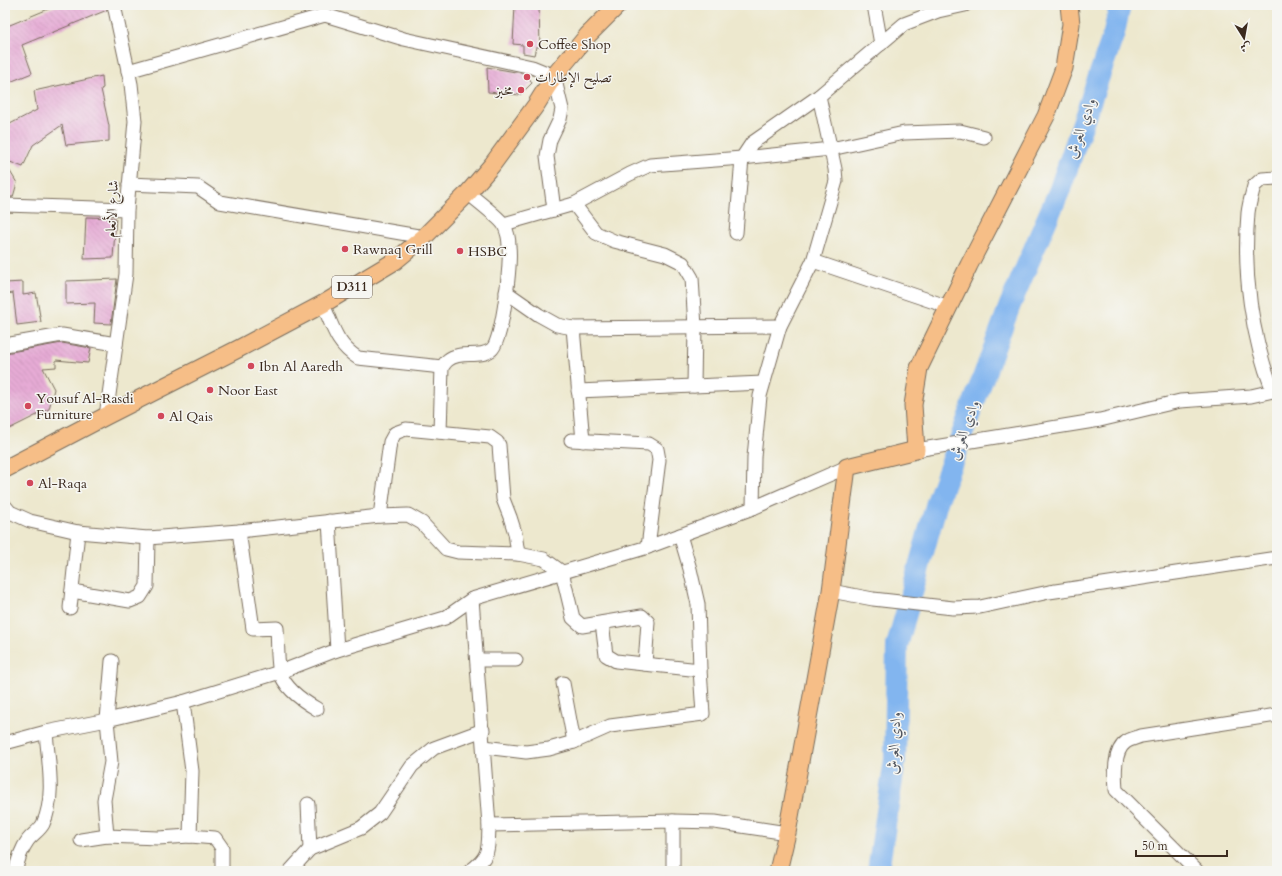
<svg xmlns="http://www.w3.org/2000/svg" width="1282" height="876" font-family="Cardo,Amiri,serif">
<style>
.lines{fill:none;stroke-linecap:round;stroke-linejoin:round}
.river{stroke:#82b5ef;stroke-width:22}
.building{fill:url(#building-back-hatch)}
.minor-casing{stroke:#796c5c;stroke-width:15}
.major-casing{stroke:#796c5c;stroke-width:19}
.minor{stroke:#fff;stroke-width:13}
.major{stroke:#f6be87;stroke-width:17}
.poi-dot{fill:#d1495b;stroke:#f6f6f2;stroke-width:1.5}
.labels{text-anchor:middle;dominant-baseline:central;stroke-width:3;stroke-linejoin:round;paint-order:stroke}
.shield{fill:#f6f6f2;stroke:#73675e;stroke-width:1}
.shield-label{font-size:13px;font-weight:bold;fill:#3b2a1e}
.poi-label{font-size:14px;fill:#3b2a1e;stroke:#f6f6f2;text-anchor:start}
.street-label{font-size:14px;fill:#3b2a1e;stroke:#f6f6f2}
.water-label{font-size:15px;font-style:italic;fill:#50545d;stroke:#f6f6f2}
</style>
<defs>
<pattern id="building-back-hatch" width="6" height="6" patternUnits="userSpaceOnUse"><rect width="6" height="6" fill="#e6abd5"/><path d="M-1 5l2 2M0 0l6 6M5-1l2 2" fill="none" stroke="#c693b6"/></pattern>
</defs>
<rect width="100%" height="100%" fill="#f6f6f2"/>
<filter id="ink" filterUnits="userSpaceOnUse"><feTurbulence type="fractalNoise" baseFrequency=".025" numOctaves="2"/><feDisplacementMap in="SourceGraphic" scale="8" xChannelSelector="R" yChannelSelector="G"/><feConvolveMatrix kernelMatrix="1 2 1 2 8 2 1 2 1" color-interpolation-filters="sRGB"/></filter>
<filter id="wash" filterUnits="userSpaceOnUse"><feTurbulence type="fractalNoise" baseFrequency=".012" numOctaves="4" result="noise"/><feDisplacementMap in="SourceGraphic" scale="16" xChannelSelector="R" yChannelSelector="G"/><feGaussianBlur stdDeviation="0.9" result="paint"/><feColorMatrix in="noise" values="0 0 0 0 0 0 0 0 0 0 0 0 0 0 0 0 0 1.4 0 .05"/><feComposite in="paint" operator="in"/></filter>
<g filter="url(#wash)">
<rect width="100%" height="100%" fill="#ede8ce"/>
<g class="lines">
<polyline class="river" points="878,871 895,760 897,646 937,502 1010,305 1060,189 1114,33 1120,5"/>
</g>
<g id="blocks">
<g class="building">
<polygon points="58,5 106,5 107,10 22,45 32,73 5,84 5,27"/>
<polygon points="515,5 539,5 540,47 536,47 534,55 523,53 523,45 513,44"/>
<polygon points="487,67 527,74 532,83 520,95 488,92"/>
<polygon points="102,76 103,88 101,89 109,126 109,141 66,145 62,125 33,145 23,167 5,160 5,134 8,125 37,110 34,91"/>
<polygon points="5,163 17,183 13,197 5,197"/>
<polygon points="86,217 116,218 113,258 84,259"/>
<polygon points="117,279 111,324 94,323 95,303 66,304 66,281"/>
<polygon points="23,282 23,295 36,293 41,322 17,325 13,293 5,294 5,283"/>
<polygon points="62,343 91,348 88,363 56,360 56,367 43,368 54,389 49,409 5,431 5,353"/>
</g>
</g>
</g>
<g filter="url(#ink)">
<use href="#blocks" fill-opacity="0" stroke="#796c5c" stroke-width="1"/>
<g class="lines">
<g class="minor-casing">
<g id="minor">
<polyline points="874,5 881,44"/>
<polyline points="128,71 325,15 404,39 532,67 554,76 562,109 560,119 550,140 547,156 554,210"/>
<polyline points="129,184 198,187 220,202 424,237"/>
<polyline points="574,204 630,174 650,165 742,158 831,149 904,133 960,131 984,137"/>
<polyline points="5,205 127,209"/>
<polyline points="504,224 574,204 596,233 614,241 665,254 683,263 692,278 695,327 694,386"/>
<polyline points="736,233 742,158 752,143 819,96 904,24 938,11 965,5"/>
<polyline points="813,261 836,181 835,169 819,96"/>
<polyline points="506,292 539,315 557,325 573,328 780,326"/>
<path d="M 323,304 C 333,327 336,344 358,358 L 442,367"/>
<polyline points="573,328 583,441"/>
<polyline points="5,345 62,335 116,344"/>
<polyline points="578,391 763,383"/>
<path d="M 1273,391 C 1251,336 1243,272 1248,213 C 1249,204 1252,194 1254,186 L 1262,179 L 1277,178"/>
<polyline points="106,416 126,274 127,209 135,121 131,84 114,5"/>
<path d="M 440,432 L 442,367 C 444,365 445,362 448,360 C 460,350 479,359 491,350 C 503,342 511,262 509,246 C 509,240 507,231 504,225 C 501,219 475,199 468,193"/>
<polyline points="571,440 649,444 657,449 659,460 648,547"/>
<polyline points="916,450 1100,420 1180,401 1251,396 1277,390"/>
<polyline points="5,506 10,512 30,521 78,532 148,538 239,531 380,516 408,515 422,523 446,549 458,552 518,554 544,559 562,572 573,618 582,626 642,616 648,622 645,664"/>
<polyline points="753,508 754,457 760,396 780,326 813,261 949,307"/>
<polyline points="380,516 390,442 395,433 406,429 490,437 497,442 499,445 503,499 510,517 515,533 518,554"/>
<polyline points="329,521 337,650"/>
<path d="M 239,531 L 253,629 L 277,628 C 278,640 277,662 280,672 C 285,689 303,701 317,709"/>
<polyline points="72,591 130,601 140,597 147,586 148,538"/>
<polyline points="831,591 873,599 953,608 980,607 1049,592 1277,558"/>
<polyline points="70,608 78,532"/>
<polyline points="602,623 606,655 616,661 700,670"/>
<polyline points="478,660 516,660"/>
<polyline points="563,683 574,742"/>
<polyline points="183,702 192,771 190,836"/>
<polyline points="5,743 46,732 107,720 183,702 280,672 337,650 445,618 472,599 648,547 753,508 847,467"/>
<polyline points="484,747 526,752 549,749 574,742 610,726 703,714 700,670 698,604 690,569 680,535"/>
<polyline points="308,804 310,849"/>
<polyline points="489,825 673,821 715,822 787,833"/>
<polyline points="107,836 104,800 111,762 107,720 112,661"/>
<polyline points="81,840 107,836 158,838 190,836 215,838 222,848 222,871"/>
<path d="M 16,871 C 17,861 22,848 28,840 C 33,834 40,830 43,824 C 56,796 48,761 46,732"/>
<polyline points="290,871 310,849 361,828 380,813 412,766 434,748 483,730"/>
<path d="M 470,871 C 491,856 488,848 489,825 L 472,599"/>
<polyline points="673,871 673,821"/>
<path d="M 1197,871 L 1116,790 C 1115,776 1113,751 1126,742 C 1130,739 1136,738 1141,736 L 1277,715"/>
</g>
</g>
<g class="major-casing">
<g id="major">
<polyline points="5,469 106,416 240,348 323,304 395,261 424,237 468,193 492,165 536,105 554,76 588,35 618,5"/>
<polyline points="778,871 787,833 831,591 847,467 916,450 913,405 919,368 969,265 1046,116 1064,68 1071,24 1069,5"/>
</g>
</g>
<use href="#minor" class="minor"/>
<use href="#major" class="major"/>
</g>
</g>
<g class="poi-dot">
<circle cx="530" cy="44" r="4"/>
<circle cx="527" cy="77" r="4"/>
<circle cx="521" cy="90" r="4"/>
<circle cx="345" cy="249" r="4"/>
<circle cx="460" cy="251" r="4"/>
<circle cx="251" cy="366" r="4"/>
<circle cx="210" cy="390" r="4"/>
<circle cx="28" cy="406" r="4"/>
<circle cx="161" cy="416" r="4"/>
<circle cx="30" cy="483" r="4"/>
</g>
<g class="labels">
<rect class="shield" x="332" y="276" width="40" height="22" rx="3"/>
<g class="shield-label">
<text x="352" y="287">D311</text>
</g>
<g class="poi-label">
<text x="538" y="44">Coffee Shop</text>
<text x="535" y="77">تصليح الإطارات</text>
<text x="513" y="90" text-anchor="end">مخبز</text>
<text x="353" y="249">Rawnaq Grill</text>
<text x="468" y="251">HSBC</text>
<text x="259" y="366">Ibn Al Aaredh</text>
<text x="218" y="390">Noor East</text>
<text x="36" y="398">Yousuf Al-Rasdi<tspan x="36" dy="16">Furniture</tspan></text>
<text x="169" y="416">Al Qais</text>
<text x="38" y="483">Al-Raqa</text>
</g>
<g class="street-label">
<text transform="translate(112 209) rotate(-87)">شارع الأنعام</text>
</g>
<g class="water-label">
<text transform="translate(1081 128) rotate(-71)">وادي العرش</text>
<text transform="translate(964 430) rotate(-70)">وادي العرش</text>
<text transform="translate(894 743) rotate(-87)">وادي العرش</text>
</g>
</g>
<rect width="1282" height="876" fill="none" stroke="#f6f6f2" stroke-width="20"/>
<g transform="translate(1244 38) rotate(169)" stroke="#f6f6f2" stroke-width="3" paint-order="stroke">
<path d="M0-3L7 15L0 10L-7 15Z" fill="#3b2a1e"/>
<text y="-6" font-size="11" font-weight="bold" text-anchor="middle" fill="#3b2a1e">ش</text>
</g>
<path d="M1136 850v6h91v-6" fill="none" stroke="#3b2a1e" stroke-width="2"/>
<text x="1142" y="850" font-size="12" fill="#3b2a1e" stroke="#f6f6f2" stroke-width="3" paint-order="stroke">50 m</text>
</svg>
